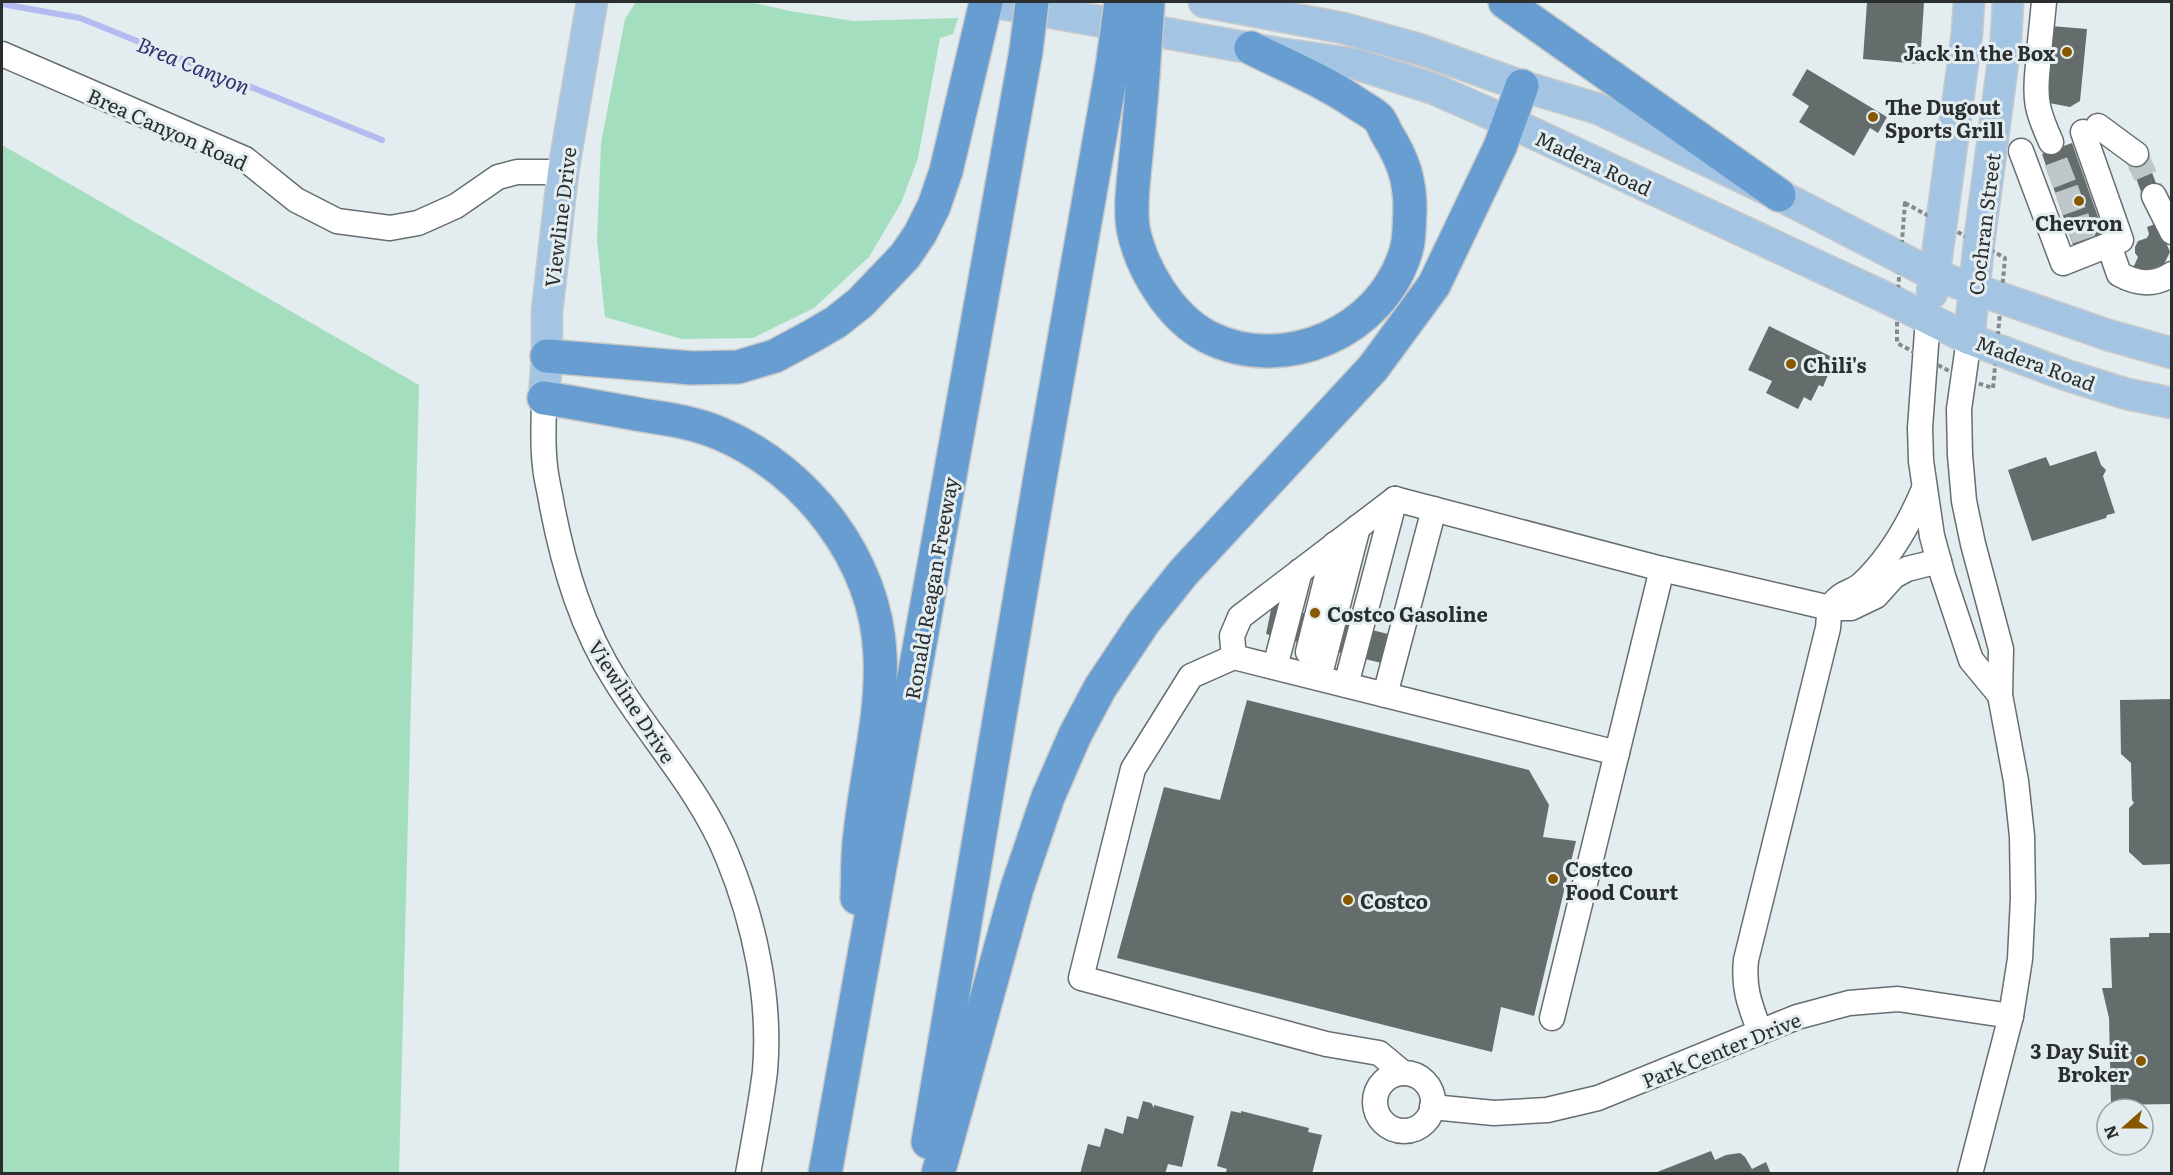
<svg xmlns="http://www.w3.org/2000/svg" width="2173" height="1175" font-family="Literata,serif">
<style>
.green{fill:#a3dfbe}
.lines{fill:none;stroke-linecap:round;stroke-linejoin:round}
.stream{stroke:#b3bbf1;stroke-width:6}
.building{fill:#656d6c}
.minor-tunnel{stroke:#bec6c9;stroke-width:24;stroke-dasharray:24 12;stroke-linecap:butt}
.minor-casing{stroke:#676e71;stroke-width:27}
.major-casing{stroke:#c8c9c9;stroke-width:33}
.highway-casing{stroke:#c8c9c9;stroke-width:36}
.path{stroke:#848a8c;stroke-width:4;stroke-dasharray:4.5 3;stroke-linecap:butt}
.minor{stroke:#fff;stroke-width:24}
.major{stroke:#a4c4e3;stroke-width:30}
.highway{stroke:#679dd0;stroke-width:33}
.highway-bridge-casing{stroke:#c8c9c9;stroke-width:36;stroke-linecap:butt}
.highway-bridge{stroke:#679dd0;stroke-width:33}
.poi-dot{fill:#895700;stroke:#e3ecef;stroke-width:2}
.labels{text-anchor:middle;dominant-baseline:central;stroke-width:6;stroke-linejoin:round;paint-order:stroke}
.poi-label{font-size:20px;font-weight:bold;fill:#2a2e2f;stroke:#e3ecef;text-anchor:start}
.street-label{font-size:20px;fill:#2a2e2f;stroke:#e3ecef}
.water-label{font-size:21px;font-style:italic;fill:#303171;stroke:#e3ecef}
</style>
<rect width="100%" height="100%" fill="#e3ecef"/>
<g class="green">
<polygon points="636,2 749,2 790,11 853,21 958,18 953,34 940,38 918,158 901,203 869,257 814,308 753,338 682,339 605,317 597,240 601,143 625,19"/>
<polygon points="2,145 419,385 399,1173 2,1173"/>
</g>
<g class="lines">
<polyline class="stream" points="2,4 80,18 382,140"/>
</g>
<g class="building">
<polygon points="1867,2 1924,2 1920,64 1863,59"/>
<polygon points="2051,26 2087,29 2080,101 2070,107 2044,102"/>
<polygon points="1807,69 1887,117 1878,133 1870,128 1854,156 1799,122 1809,106 1792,95"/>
<polygon points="2072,143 2104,234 2073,245 2042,154"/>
<polygon points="2144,151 2160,194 2144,200 2135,175 2130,171 2127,162"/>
<polygon points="2158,223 2170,252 2164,264 2142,273 2133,268 2138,257 2135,253 2135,247 2138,241 2147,238 2149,234 2147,227"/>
<polygon points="1769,326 1834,358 1825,374 1828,375 1823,387 1819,385 1811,401 1804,397 1798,409 1766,393 1772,381 1748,370"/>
<polygon points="2096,451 2101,465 2106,470 2103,476 2115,513 2107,515 2106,518 2032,541 2008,470 2046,457 2050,466"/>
<polygon points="1272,605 1404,638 1397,667 1266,634"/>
<polygon points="2172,699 2172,864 2143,865 2129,852 2129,808 2134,803 2132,800 2131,763 2121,754 2120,700"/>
<polygon points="1247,700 1529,770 1549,805 1543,837 1576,841 1534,1016 1501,1007 1492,1052 1117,958 1164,787 1220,800"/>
<polygon points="2149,933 2172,933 2172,1104 2111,1105 2109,1018 2102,988 2112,988 2110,938 2149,937"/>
<polygon points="1143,1101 1151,1103 1154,1108 1154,1105 1194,1116 1182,1167 1168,1164 1165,1174 1080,1174 1088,1144 1100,1147 1105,1128 1123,1134 1127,1116 1138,1119"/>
<polygon points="1231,1111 1241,1113 1241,1111 1309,1128 1308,1132 1322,1135 1312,1174 1225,1174 1227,1169 1217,1166"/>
<polygon points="1711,1151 1715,1160 1726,1155 1740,1153 1745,1157 1752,1169 1766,1162 1771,1174 1652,1174"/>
</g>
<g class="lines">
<g class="minor-tunnel">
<polyline points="2136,154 2154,196"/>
<polyline points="2049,177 2080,165"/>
<polyline points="2059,204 2090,193"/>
<polyline points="2069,232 2100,222"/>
</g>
<g class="minor-casing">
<g id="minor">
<polyline points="2039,52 2044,2"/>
<polyline points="2,54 245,159 296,200 337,221 390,228 418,223 456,206 498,177 517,172 563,172"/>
<path d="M 2038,65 C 2034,100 2037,111 2051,142"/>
<polyline points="2098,126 2136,154"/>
<polyline points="2021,151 2063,263 2121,240 2083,132"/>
<polyline points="2154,196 2172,232"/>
<path d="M 2109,245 L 2119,274 C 2137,284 2154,286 2172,274"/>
<polyline points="1928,318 1920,428 1921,461 1932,536 1943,576 1971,660 2000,695"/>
<polyline points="1969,339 1959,409 1960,455 1964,501 1973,544 2001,649 2000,695 2016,781 2022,836 2023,898 2020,959 2011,1016 1970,1174"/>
<path d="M 544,398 C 544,420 542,443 545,466 C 546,479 550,492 552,506 C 564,568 582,629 617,683 C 654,742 702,793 728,858 C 755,924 771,1000 765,1071 C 761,1105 754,1139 748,1174"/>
<polyline points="1395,499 1662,569 1830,608 1851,608 1876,596 1894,576 1907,569 1939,561"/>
<polyline points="1308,652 1335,544"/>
<polyline points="1234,657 1232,636 1240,617 1395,499"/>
<polyline points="1275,667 1300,571"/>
<polyline points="1319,678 1358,527"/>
<polyline points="1346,685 1395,499"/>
<polyline points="1385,695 1434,509"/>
<polyline points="1552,1018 1662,569"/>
<path d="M 1760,1032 C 1750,1005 1743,989 1746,960 L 1828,628 C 1829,621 1828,611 1832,605 C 1842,591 1852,593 1862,584 C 1889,559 1910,522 1924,489"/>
<polyline points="1403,1073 1379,1053 1326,1044 1081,978 1133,769 1191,676 1234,657 1617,753"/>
<circle cx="1404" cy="1102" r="29"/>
<polyline points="1432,1107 1494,1113 1547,1110 1598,1098 1797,1017 1849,1003 1898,999 2011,1016"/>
</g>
</g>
<g class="major-casing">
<g id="major">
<polyline points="991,2 1278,53 1356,64 1434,89 1509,122 1893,301 1969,339 2066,375 2127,394 2172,403"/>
<polyline points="1204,2 1343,28 1422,50 1522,86 1599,109 1779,195 1934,275 2108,335 2172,353"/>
<polyline points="1932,293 1967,33 1969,2"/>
<polyline points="1969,339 1979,243 2006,40 2008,2"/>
<polyline points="544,398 547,356 547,311 563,172 592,2"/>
</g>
</g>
<g class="highway-casing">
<g id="highway">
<polyline points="1505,2 1779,195"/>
<path d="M 1143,74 C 1141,104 1138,135 1135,165 C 1133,185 1130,207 1133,228 C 1141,269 1170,317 1208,337 C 1284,375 1382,332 1406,251 C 1410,238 1409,223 1410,210 C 1410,179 1403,160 1387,134 C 1384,129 1382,122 1378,118 C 1373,113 1365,109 1359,105 C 1326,82 1287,66 1251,48"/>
<polyline points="547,356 692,368 738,367 775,356 812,336 836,322 860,303 905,256 920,234 934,206 946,171 986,2"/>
<path d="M 544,398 C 577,403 609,409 642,415 C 669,419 696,423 721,434 C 807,471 876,560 880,655 C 883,716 866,774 860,835 C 857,855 858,877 857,898"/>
<polyline points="928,1142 1041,472 1112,68"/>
<polyline points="825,1174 1026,51"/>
<polyline points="938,1174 1017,888 1048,797 1075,735 1100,688 1144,622 1183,573 1373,368 1434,285 1500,147 1522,86"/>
</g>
</g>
<polygon class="path" points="1905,203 2005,258 1993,388 1964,379 1897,343 1897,303"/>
<use href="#minor" class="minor"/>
<use href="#major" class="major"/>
<use href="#highway" class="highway"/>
<g class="highway-bridge-casing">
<g id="highway-bridge">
<polyline points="1026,51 1032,2"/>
<polyline points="1112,68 1121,2"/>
<polyline points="1143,74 1148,2"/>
</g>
</g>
<use href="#highway-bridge" class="highway-bridge"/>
</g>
<g class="poi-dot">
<circle cx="2067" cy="52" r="6"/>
<circle cx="1873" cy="117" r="6"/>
<circle cx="2079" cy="201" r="6"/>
<circle cx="1791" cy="364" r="6"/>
<circle cx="1315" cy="613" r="6"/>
<circle cx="1553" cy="879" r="6"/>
<circle cx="1348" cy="900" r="6"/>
<circle cx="2141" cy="1061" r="6"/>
</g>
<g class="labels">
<g class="poi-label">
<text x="2055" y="52" text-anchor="end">Jack in the Box</text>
<text x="1885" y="106">The Dugout<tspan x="1885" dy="23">Sports Grill</tspan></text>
<text x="2079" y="222" text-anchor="middle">Chevron</text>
<text x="1803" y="364">Chili's</text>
<text x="1327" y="613">Costco Gasoline</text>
<text x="1565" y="868">Costco<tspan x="1565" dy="23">Food Court</tspan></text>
<text x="1360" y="900">Costco</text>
<text x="2129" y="1050" text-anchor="end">3 Day Suit<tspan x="2129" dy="23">Broker</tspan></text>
</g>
<g class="street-label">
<text transform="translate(168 128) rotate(24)">Brea Canyon Road</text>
<text transform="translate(1594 162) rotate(25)">Madera Road</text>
<text transform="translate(559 217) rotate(-83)">Viewline Drive</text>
<text transform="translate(1983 224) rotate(-83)">Cochran Street</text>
<text transform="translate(2036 362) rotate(20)">Madera Road</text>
<text transform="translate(930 588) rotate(-80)">Ronald Reagan Freeway</text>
<text transform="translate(633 701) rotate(57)">Viewline Drive</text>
<text transform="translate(1721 1049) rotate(-22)">Park Center Drive</text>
</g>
<g class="water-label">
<text transform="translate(194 64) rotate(22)">Brea Canyon</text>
</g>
</g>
<rect width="2173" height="1175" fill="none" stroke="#2a2e2f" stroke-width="6"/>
<g transform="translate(2125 1127) rotate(249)"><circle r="28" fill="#e3ecef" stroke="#99a0a2" stroke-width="1.5"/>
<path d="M0-4.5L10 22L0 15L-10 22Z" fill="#895700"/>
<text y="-9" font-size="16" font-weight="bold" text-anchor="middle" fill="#2a2e2f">N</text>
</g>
</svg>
